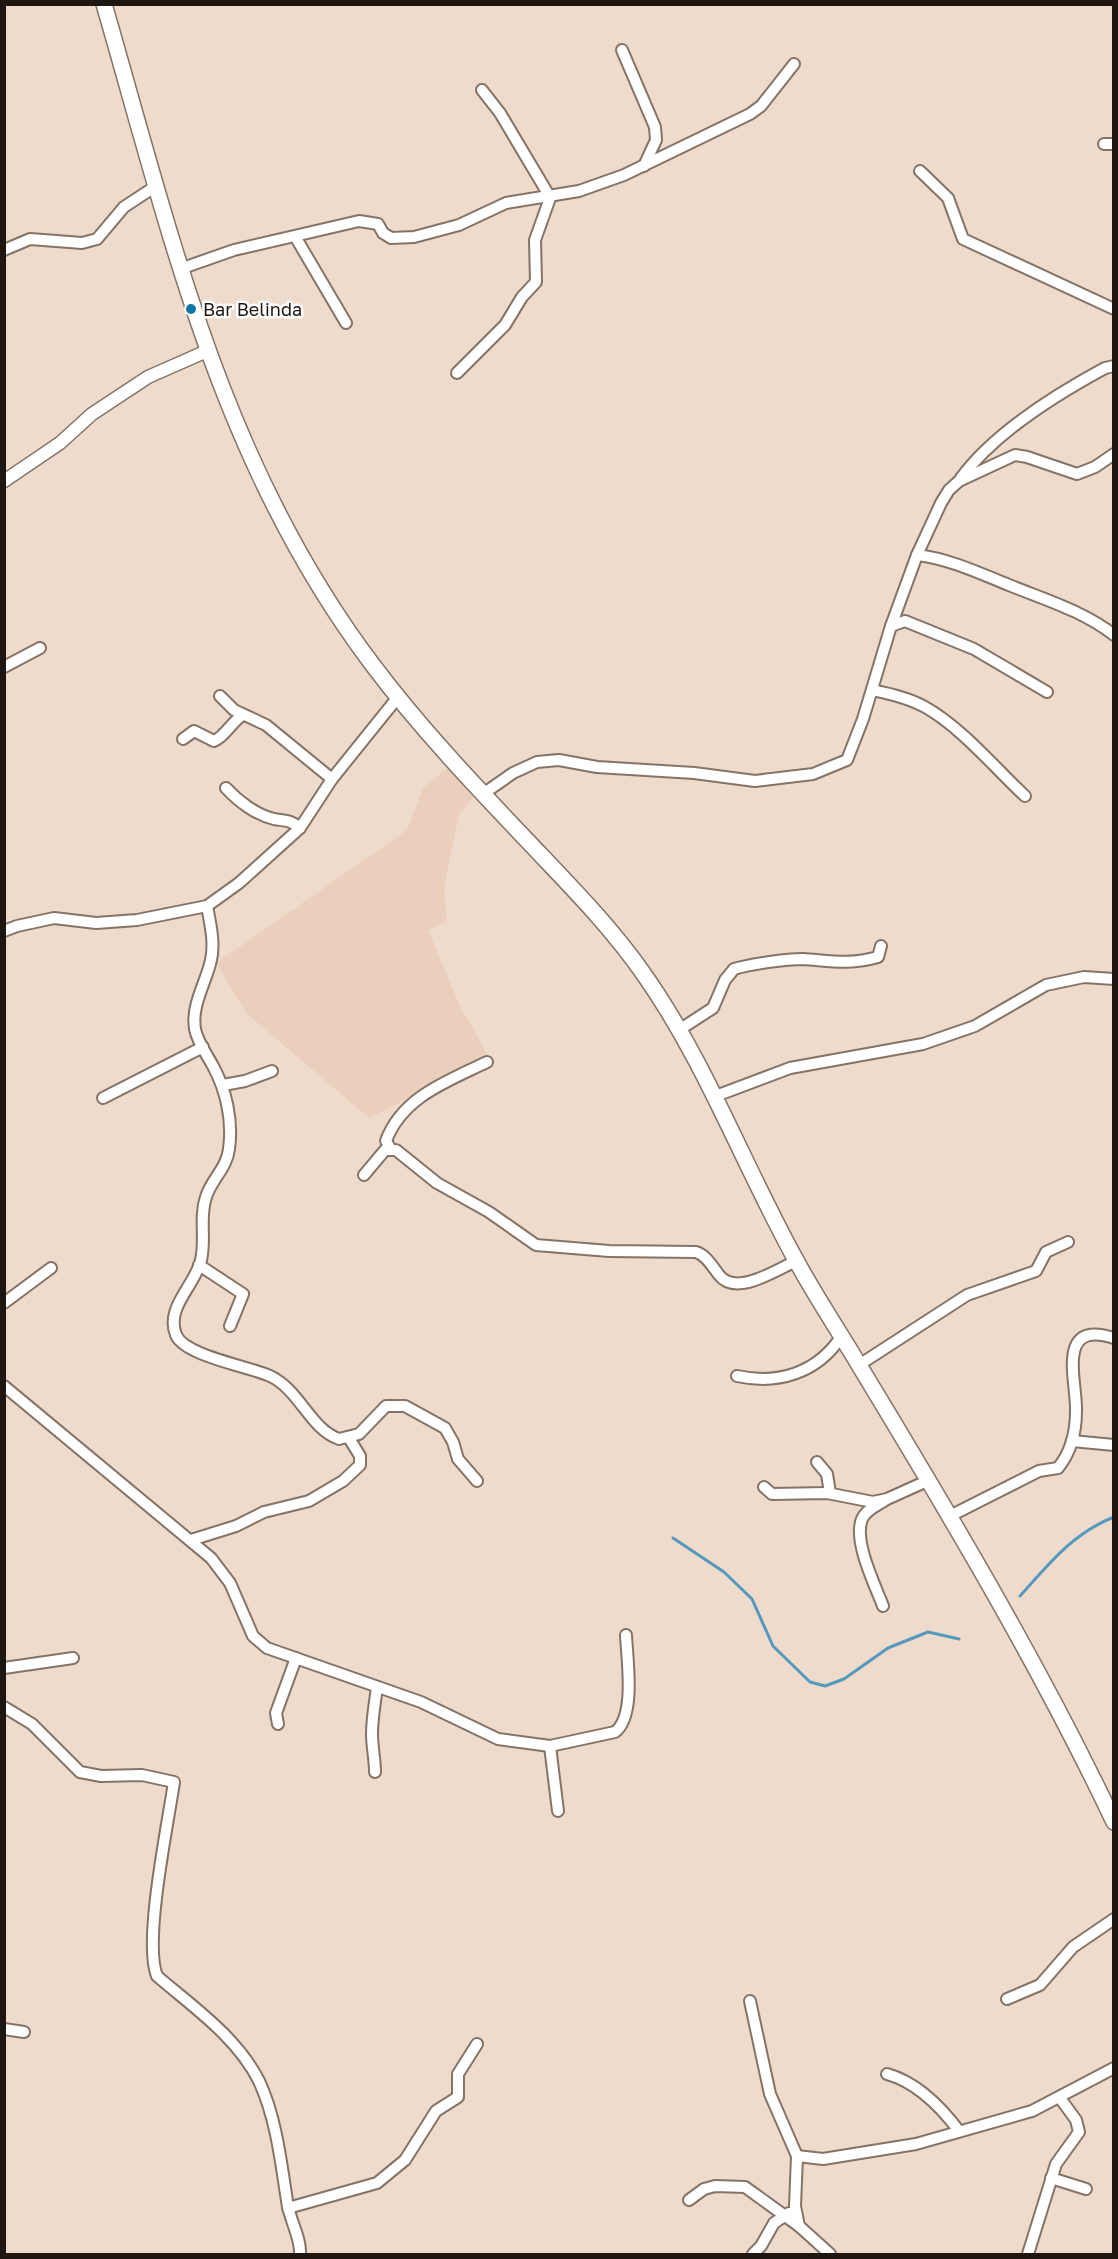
<svg xmlns="http://www.w3.org/2000/svg" width="1118" height="2259" font-family="'Golos Text',sans-serif">
<style>
.built{fill:#ead0bc}
.lines{fill:none;stroke-linecap:round;stroke-linejoin:round}
.stream{stroke:#5599bf;stroke-width:3}
.minor-casing{stroke:#857366;stroke-width:14}
.tertiary-casing{stroke:#857366;stroke-width:15}
.secondary-casing{stroke:#857366;stroke-width:18}
.minor{stroke:#fff;stroke-width:10}
.tertiary{stroke:#fff;stroke-width:12}
.secondary{stroke:#fff;stroke-width:15}
.poi-dot{fill:#1176a2;stroke:#fff;stroke-width:2}
.labels{text-anchor:middle;dominant-baseline:central;stroke-width:5;stroke-linejoin:round;paint-order:stroke}
.poi-label{font-size:18px;fill:#1d1611;stroke:#fff;text-anchor:start}
</style>
<rect width="100%" height="100%" fill="#eedbcc"/>
<polygon class="built" points="449,767 473,797 459,815 444,887 447,922 428,930 460,1006 489,1057 369,1118 246,1013 216,963 407,830 423,788"/>
<g class="lines">
<g class="stream">
<polyline points="673,1538 724,1572 752,1599 773,1646 810,1682 825,1686 844,1679 888,1648 928,1632 959,1639"/>
<path d="M 1020,1596 C 1049,1564 1073,1533 1114,1517"/>
</g>
<g class="minor-casing">
<g id="minor">
<polyline points="622,50 655,127 656,140 644,166"/>
<polyline points="482,90 500,113 547,192 545,197"/>
<polyline points="1104,144 1114,144"/>
<polyline points="920,171 948,198 963,239 1114,309"/>
<polyline points="296,238 346,323"/>
<polyline points="4,250 30,239 82,243 97,239 124,207 156,186"/>
<polyline points="180,269 234,250 359,221 378,224 383,233 391,238 414,237 459,225 506,203 579,191 624,175 750,114 761,106 794,64"/>
<polyline points="457,373 505,325 522,297 536,282 535,240 550,198"/>
<path d="M 961,478 C 995,432 1055,395 1105,368 L 1114,366"/>
<path d="M 917,555 C 950,559 979,573 1009,585 C 1046,600 1083,611 1114,635"/>
<polyline points="891,626 905,621 974,649 1047,692"/>
<polyline points="4,667 40,648"/>
<path d="M 872,690 C 890,694 909,698 925,707 C 961,727 995,768 1025,796"/>
<polyline points="220,696 234,710 266,725 332,779"/>
<path d="M 183,739 L 194,731 L 214,741 C 226,736 231,722 243,715"/>
<path d="M 226,788 C 238,801 256,815 274,819 C 286,821 291,820 300,828"/>
<polyline points="483,794 513,773 537,762 559,760 597,767 694,773 755,781 813,774 847,760 863,719 891,626 917,555 941,503 949,490 959,481 1015,455 1027,457 1077,474 1095,467 1114,454"/>
<path d="M 207,906 C 210,923 215,942 211,960 C 206,983 191,1005 195,1029 C 197,1041 207,1055 213,1066 C 226,1090 233,1120 229,1149 C 227,1168 211,1180 206,1197 C 199,1217 206,1240 201,1260 C 195,1286 165,1307 176,1335 C 185,1356 248,1366 270,1376 C 300,1390 310,1429 339,1439 L 359,1434 L 386,1406 L 405,1406 L 445,1428 L 453,1442 L 458,1459 L 477,1481"/>
<polyline points="4,931 17,926 54,918 96,923 137,920 207,906 239,883 300,828 332,779 398,697"/>
<path d="M 679,1030 L 713,1008 L 725,980 L 734,969 C 750,964 786,959 803,959 C 832,961 850,965 878,957 L 881,946"/>
<polyline points="223,1085 245,1081 272,1071"/>
<polyline points="713,1097 790,1068 923,1044 975,1026 1046,985 1084,977 1114,979"/>
<polyline points="103,1098 203,1047"/>
<path d="M 390,1148 L 386,1141 C 402,1097 448,1081 487,1062"/>
<path d="M 364,1175 L 385,1150 L 396,1150 L 437,1183 L 489,1212 L 536,1245 L 609,1251 L 696,1252 C 706,1255 712,1266 719,1275 C 736,1297 776,1270 796,1261"/>
<polyline points="199,1265 243,1294 230,1326"/>
<polyline points="4,1303 51,1268"/>
<polyline points="859,1365 967,1295 1036,1271 1046,1252 1068,1242"/>
<path d="M 737,1376 C 778,1385 817,1373 841,1337"/>
<path d="M 4,1386 L 211,1558 L 230,1583 L 253,1636 L 267,1648 L 421,1702 L 498,1739 L 550,1746 L 615,1732 C 636,1716 627,1659 626,1635"/>
<polyline points="1072,1441 1114,1445"/>
<polyline points="817,1462 827,1474 830,1493"/>
<polyline points="764,1487 772,1494 827,1493 873,1502 887,1499 927,1481"/>
<path d="M 948,1517 L 1039,1471 L 1058,1468 C 1071,1452 1076,1432 1076,1411 C 1077,1381 1055,1319 1114,1338"/>
<polyline points="191,1540 236,1526 264,1512 309,1501 343,1481 360,1465 360,1456 349,1438"/>
<path d="M 883,1606 C 875,1585 853,1541 862,1519 C 866,1510 876,1506 884,1501"/>
<polyline points="4,1668 73,1658"/>
<path d="M 4,1707 L 32,1724 L 80,1772 L 101,1776 L 142,1775 L 174,1782 C 168,1824 143,1942 157,1976 C 193,2007 237,2037 259,2081 C 276,2117 281,2162 287,2201 C 289,2219 301,2237 300,2254"/>
<polyline points="278,1724 276,1713 296,1658"/>
<polyline points="550,1746 558,1811"/>
<path d="M 375,1772 C 375,1759 372,1747 372,1734 C 372,1718 375,1703 377,1687"/>
<polyline points="1007,1999 1040,1985 1073,1947 1114,1919"/>
<polyline points="750,2001 770,2094 797,2156 795,2206 799,2226"/>
<polyline points="4,2029 24,2032"/>
<path d="M 887,2074 C 916,2082 941,2107 959,2131"/>
<polyline points="797,2156 823,2159 916,2144 1032,2111 1114,2068"/>
<polyline points="1051,2178 1086,2189"/>
<polyline points="689,2200 704,2189 715,2186 745,2187 799,2226 830,2254"/>
<polyline points="288,2208 377,2183 405,2160 436,2111 458,2097 458,2074 477,2044"/>
<polyline points="753,2254 761,2246 774,2223 789,2213"/>
<polyline points="1028,2254 1056,2164 1079,2132 1076,2120 1060,2098"/>
</g>
</g>
<g class="tertiary-casing">
<polyline id="tertiary" points="4,481 60,443 92,414 148,377 207,351"/>
</g>
<g class="secondary-casing">
<path id="secondary" d="M 104,4 C 172,239 222,465 372,664 C 423,732 482,793 540,854 C 576,892 613,930 643,973 C 706,1062 744,1167 797,1262 C 817,1299 841,1334 862,1370 C 951,1517 1040,1666 1114,1822"/>
</g>
<use href="#minor" class="minor"/>
<use href="#tertiary" class="tertiary"/>
<use href="#secondary" class="secondary"/>
</g>
<circle class="poi-dot" cx="191" cy="309" r="6"/>
<g class="labels">
<g class="poi-label">
<text x="203" y="309">Bar Belinda</text>
</g>
</g>
<rect width="1118" height="2259" fill="none" stroke="#1d1611" stroke-width="12"/>
</svg>
